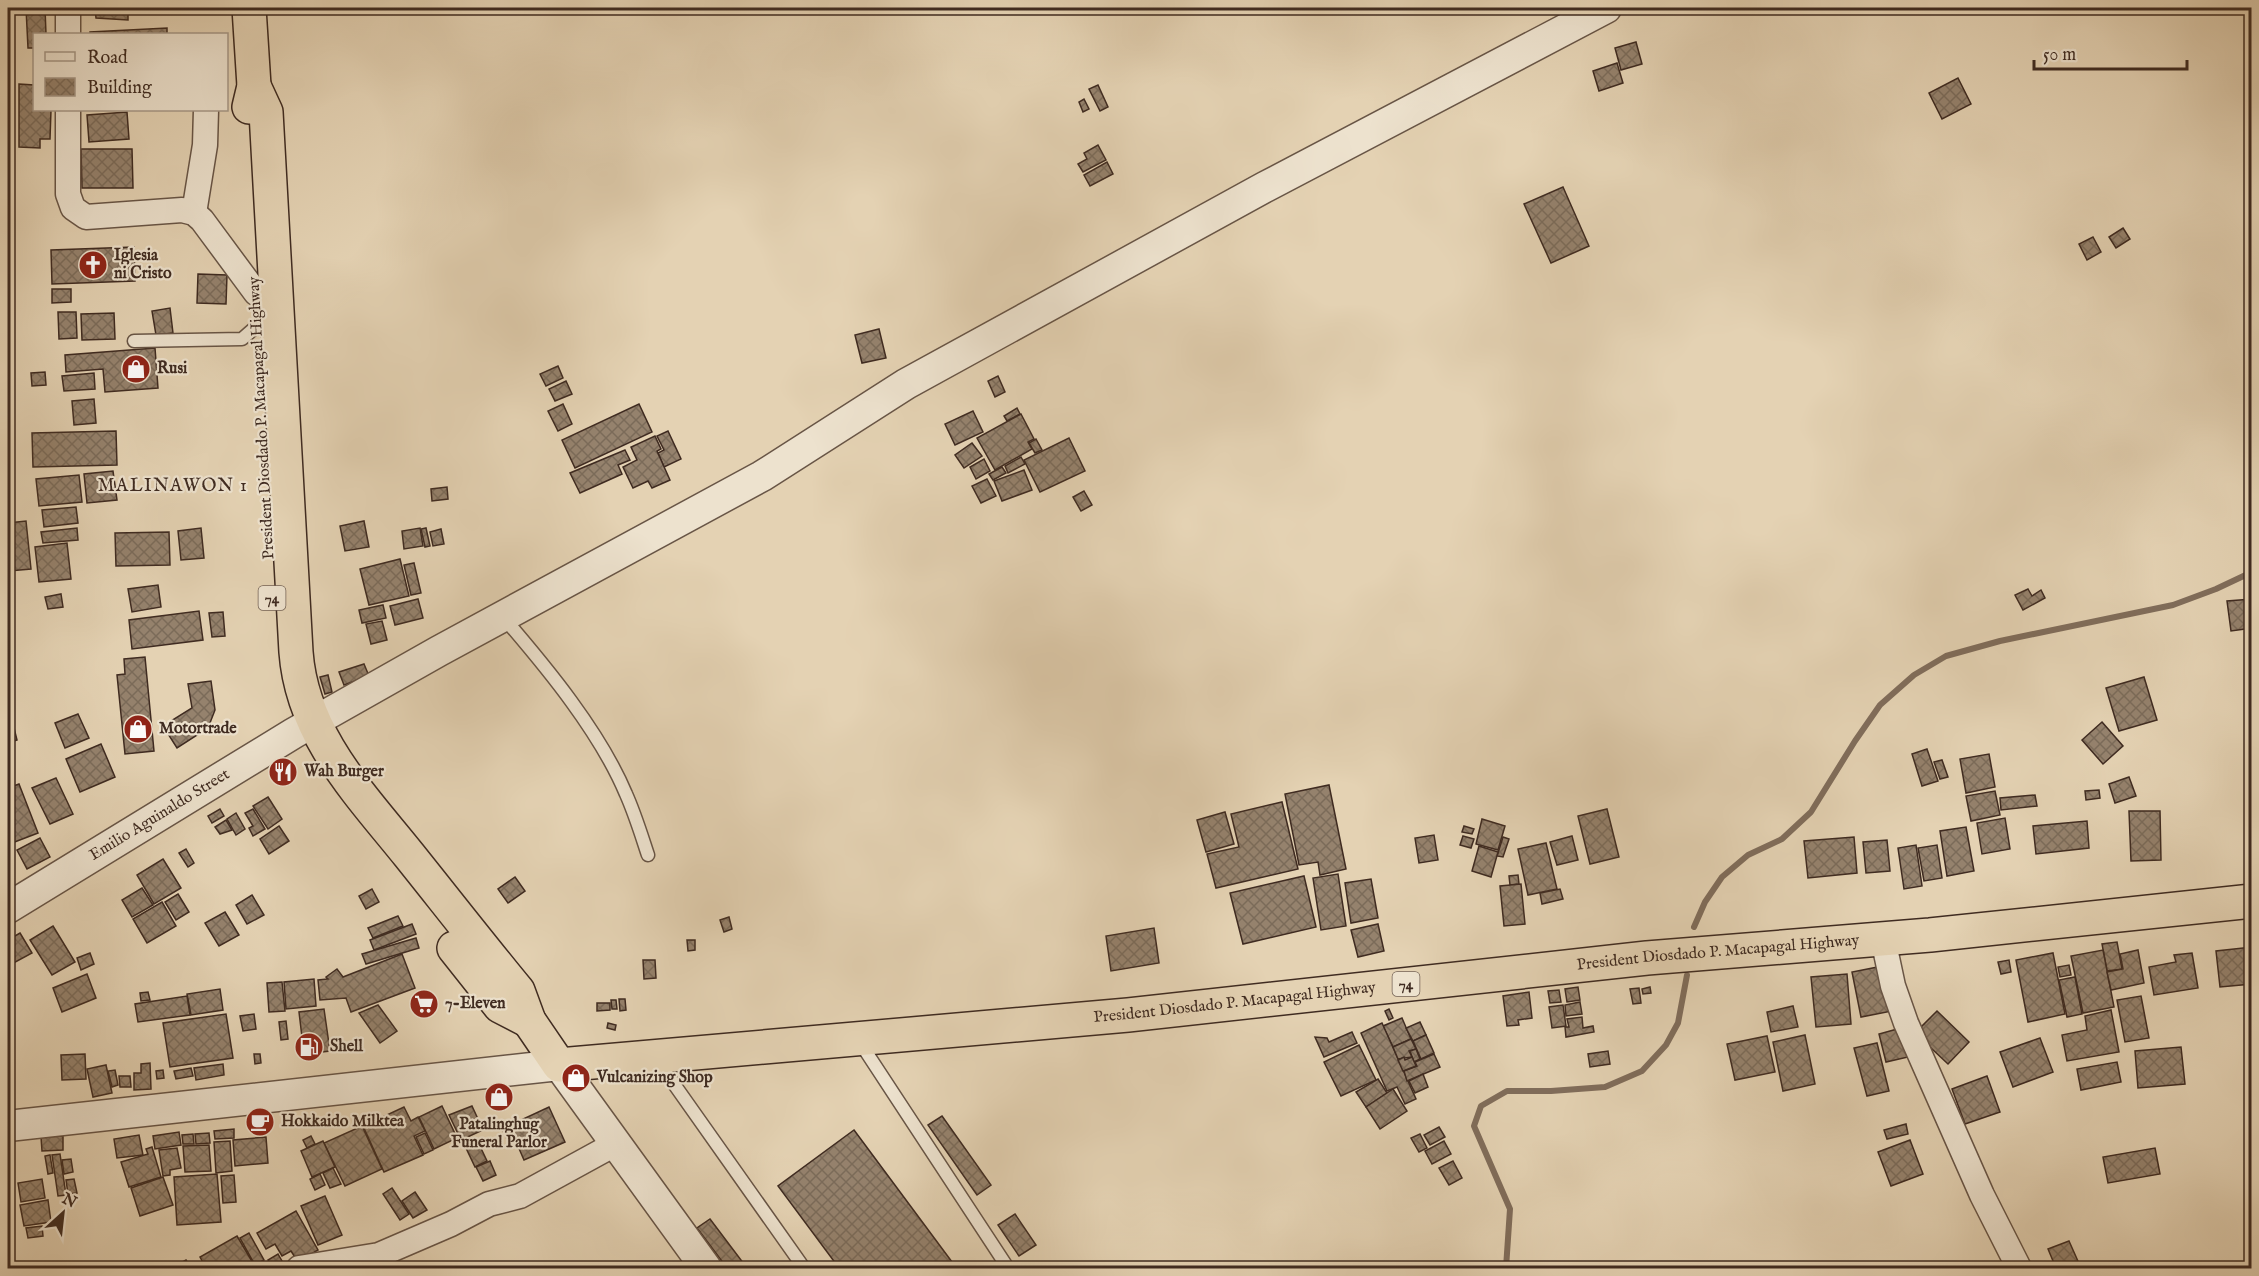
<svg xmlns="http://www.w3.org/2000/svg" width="2259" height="1276" font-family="'IM FELL English',serif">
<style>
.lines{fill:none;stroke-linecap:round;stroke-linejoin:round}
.stream{stroke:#806d5b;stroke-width:6}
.building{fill:url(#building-cross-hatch);stroke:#3f2b21;stroke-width:1.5}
.service-casing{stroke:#685546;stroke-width:15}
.minor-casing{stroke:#685546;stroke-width:27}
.tertiary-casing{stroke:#685546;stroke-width:33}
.trunk-casing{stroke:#3f2b21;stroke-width:36}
.service{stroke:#ede2ce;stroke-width:12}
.minor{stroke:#ede2ce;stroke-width:24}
.tertiary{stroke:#ede2ce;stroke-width:30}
.trunk{stroke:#e4d2b3;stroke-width:33}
.labels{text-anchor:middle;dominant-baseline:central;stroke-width:4.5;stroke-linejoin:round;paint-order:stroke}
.shield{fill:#ede2ce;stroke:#736255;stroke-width:1.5}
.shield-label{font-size:15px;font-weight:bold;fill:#3f2b21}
.poi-label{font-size:16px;font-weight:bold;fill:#3f2b21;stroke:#ede2ce;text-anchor:start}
.street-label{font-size:16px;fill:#3f2b21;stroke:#ede2ce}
.neighbourhood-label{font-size:18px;letter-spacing:1.5px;fill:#3f2b21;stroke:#ede2ce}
</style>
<defs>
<pattern id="building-cross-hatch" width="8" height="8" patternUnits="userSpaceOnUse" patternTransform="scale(1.5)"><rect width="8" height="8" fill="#95826d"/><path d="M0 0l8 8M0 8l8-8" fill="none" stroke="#7b6b59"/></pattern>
</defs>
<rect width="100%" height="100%" fill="#e4d2b3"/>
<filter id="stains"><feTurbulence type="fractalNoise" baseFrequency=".00333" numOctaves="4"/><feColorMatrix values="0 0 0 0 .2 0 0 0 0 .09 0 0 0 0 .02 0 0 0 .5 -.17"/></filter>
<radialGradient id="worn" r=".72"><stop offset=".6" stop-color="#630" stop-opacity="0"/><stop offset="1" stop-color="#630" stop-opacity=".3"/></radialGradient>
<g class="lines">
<g class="stream">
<polyline points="1694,927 1705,902 1722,877 1748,855 1782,839 1811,812 1855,741 1880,705 1914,675 1946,656 2000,641 2173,605 2216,589 2252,572"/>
<polyline points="1506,1268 1510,1209 1474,1126 1481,1106 1507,1091 1551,1091 1605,1087 1642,1071 1666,1045 1678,1023 1687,975"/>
</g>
</g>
<g class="building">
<polygon points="26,8 45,8 46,34 34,34 34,48 28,48"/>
<polygon points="95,8 128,8 128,20 96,18"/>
<polygon points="167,28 167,34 90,34 90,32"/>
<polygon points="1636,42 1642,64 1621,70 1615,48"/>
<polygon points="1617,63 1623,83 1599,91 1593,71"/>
<polygon points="1958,78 1971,104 1942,119 1929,93"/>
<polygon points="19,84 34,85 34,110 51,110 50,139 40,139 40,148 19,147"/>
<polygon points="1098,85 1108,107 1100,111 1089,89"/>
<polygon points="1084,99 1089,109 1083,112 1079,102"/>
<polygon points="127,112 129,139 89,142 87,115"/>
<polygon points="1098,145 1106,160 1083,172 1078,164 1087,159 1084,153"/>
<polygon points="81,149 132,149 133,188 82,188"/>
<polygon points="1107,162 1113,174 1090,186 1084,175"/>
<polygon points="1563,187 1589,246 1551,263 1524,204"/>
<polygon points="2123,228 2130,239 2116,248 2109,237"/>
<polygon points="2093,237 2101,252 2087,260 2079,244"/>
<polygon points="134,247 135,281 52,284 51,250"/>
<polygon points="198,274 227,275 226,304 197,303"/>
<polygon points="52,289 71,289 71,302 52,303"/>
<polygon points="170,308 173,333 156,335 152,311"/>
<polygon points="58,312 76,312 77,338 59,339"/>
<polygon points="114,313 115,339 82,340 81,314"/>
<polygon points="879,329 886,358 862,363 855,335"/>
<polygon points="155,348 158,388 105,392 103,369 66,372 65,355"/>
<polygon points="558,366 563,378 546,386 540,374"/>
<polygon points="45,372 46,385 32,386 31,373"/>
<polygon points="94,373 95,389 64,391 62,376"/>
<polygon points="998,376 1005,392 995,397 988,381"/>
<polygon points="566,381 572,394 555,401 549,389"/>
<polygon points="94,399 96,423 74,425 72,401"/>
<polygon points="563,404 572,424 558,431 548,411"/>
<polygon points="639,404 652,432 575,468 562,440"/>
<polygon points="1017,408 1020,414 1007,421 1004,416"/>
<polygon points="973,411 983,432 955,445 945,424"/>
<polygon points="1021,414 1034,439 1028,442 1032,449 995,470 977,438"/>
<polygon points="116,431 117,465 33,467 32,433"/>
<polygon points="668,431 681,459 664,467 658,453 664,450 657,436"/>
<polygon points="655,436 661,449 657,451 670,480 652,488 648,481 633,488 623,467 637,460 631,447"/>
<polygon points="1069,438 1085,471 1040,492 1024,460"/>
<polygon points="1036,439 1042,450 1035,453 1029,443"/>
<polygon points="972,443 982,456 964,468 955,455"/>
<polygon points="625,450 630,460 618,465 622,474 580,493 570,473"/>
<polygon points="1021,457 1025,464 1008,473 1005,466"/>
<polygon points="984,459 990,471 976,479 970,467"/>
<polygon points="1002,467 1006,473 993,480 989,474"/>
<polygon points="1024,470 1032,490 1002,501 994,481"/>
<polygon points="113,471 117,500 87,503 84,474"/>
<polygon points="79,475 82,502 39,506 36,479"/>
<polygon points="987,479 996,496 981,503 972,486"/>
<polygon points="447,487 448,499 432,501 431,489"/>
<polygon points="1084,491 1092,505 1081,511 1073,497"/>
<polygon points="76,507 78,523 44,527 42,510"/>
<polygon points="26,521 31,569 9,571 8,523"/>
<polygon points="364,521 369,547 345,551 340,526"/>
<polygon points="77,528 78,540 43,543 41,532"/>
<polygon points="201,528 204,558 181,560 178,531"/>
<polygon points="420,528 423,546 404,549 402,531"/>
<polygon points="426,528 430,546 425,547 421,529"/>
<polygon points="441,529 444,544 433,546 430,532"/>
<polygon points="169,532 170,565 116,566 115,533"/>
<polygon points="67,543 71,579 39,582 35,547"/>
<polygon points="400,559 409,596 369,605 360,569"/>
<polygon points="414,563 421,593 411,595 404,565"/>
<polygon points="158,585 161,607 132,612 128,589"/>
<polygon points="2028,589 2032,596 2041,590 2045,598 2023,610 2015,595"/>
<polygon points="61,594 63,607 48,609 45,597"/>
<polygon points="418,599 423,618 395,625 390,606"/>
<polygon points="2252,599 2252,628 2231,631 2227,601"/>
<polygon points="383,605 386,618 362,623 359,610"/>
<polygon points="199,611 203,640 132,649 129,620"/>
<polygon points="223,612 225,636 212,637 209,613"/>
<polygon points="382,621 387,640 371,644 366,624"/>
<polygon points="145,657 154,751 125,754 117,675 125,674 124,659"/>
<polygon points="364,664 369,676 344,685 339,672"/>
<polygon points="328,675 332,692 325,694 320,677"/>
<polygon points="2144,677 2157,720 2119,731 2106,688"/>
<polygon points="211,681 215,710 208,728 177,748 163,726 192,708 188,684"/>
<polygon points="8,704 17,740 8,743"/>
<polygon points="78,714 89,738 65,748 55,723"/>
<polygon points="2102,722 2123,746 2103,764 2082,740"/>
<polygon points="101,744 115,777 80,792 66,759"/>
<polygon points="1927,749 1938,781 1922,786 1912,754"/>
<polygon points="1989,754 1995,787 1966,793 1960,759"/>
<polygon points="1942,760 1948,777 1940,779 1934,762"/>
<polygon points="2129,777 2136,796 2115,803 2109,784"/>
<polygon points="56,778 73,814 50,824 32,788"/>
<polygon points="19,784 38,833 12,843 8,832 8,788"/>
<polygon points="1329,785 1346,869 1320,875 1318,862 1299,865 1285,794"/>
<polygon points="2099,790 2100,798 2086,800 2085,791"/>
<polygon points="1995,791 2000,815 1971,821 1966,796"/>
<polygon points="2035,795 2037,806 2001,810 2000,798"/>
<polygon points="268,797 282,819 268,829 253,806"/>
<polygon points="1282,802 1298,869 1216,888 1207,854 1239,847 1231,814"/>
<polygon points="220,809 224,816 212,823 208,816"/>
<polygon points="253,809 265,829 253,836 249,828 253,826 245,813"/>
<polygon points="1607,809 1619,857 1590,864 1578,816"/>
<polygon points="2129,811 2160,811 2161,860 2131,861"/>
<polygon points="1225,812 1234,844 1206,852 1197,820"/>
<polygon points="236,813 245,829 236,835 227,819"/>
<polygon points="2005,818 2010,849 1982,854 1977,823"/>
<polygon points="1482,819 1505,826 1498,850 1476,844"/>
<polygon points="226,820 232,830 220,834 215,827"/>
<polygon points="2087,821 2089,848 2036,854 2033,826"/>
<polygon points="279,826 289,841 269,854 260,839"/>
<polygon points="1464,826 1474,829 1472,834 1462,832"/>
<polygon points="1966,827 1974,871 1947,876 1940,831"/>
<polygon points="1434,835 1438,860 1419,863 1415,838"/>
<polygon points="1463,836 1474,839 1471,848 1460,845"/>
<polygon points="1572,836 1578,860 1557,865 1550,842"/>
<polygon points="1503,837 1509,839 1503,857 1497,856"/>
<polygon points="1854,837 1857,873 1808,878 1804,841"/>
<polygon points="40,838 50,857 27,869 17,850"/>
<polygon points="1887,840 1890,871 1866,873 1863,842"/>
<polygon points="1546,843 1557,889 1528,895 1518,849"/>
<polygon points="1916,845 1922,886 1904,889 1898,848"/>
<polygon points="1937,845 1942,878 1924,881 1918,848"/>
<polygon points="1479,846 1498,852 1491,877 1472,871"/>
<polygon points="186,849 194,863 188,867 179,853"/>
<polygon points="163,859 181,888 154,904 137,875"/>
<polygon points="1338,874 1346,926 1321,930 1313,878"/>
<polygon points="1518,875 1519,884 1510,885 1509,876"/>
<polygon points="1304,876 1316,927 1243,944 1230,893"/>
<polygon points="515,877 525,891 508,903 498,889"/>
<polygon points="1371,879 1378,918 1351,923 1345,883"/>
<polygon points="1521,884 1525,924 1504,926 1500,886"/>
<polygon points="142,888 153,905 132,917 122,900"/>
<polygon points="372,889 379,902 366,909 359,896"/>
<polygon points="1560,889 1563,899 1542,904 1540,893"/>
<polygon points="178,894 189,912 176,920 165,902"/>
<polygon points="252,895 264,915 247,924 236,905"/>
<polygon points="162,902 176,926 147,943 133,919"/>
<polygon points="225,912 239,935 219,946 205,923"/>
<polygon points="398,916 403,926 373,938 368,928"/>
<polygon points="729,917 732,929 724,932 720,920"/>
<polygon points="412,924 416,934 374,950 370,940"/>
<polygon points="1378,924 1384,951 1358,957 1351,930"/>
<polygon points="53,926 75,962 52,975 30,940"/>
<polygon points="1154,928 1159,963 1111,971 1106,936"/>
<polygon points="20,933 32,953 8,966 8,940"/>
<polygon points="416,938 419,948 366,964 362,954"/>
<polygon points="687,940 695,940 695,950 688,951"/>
<polygon points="2117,942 2122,969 2107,971 2102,944"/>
<polygon points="2252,947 2252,984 2220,987 2216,951"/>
<polygon points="2103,950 2114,1007 2083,1013 2071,956"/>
<polygon points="2138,950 2144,983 2111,990 2107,972 2123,969 2120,954"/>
<polygon points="90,953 94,964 81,970 77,958"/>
<polygon points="2053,953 2065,1014 2028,1022 2016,960"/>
<polygon points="2192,953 2198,988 2154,995 2149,967 2176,962 2174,955"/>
<polygon points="402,954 415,988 351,1012 346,998 320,1000 318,980 328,979 326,977 337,969 343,977"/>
<polygon points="643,960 655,960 656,978 644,979"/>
<polygon points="2009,960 2011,972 2001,974 1998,962"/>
<polygon points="2069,965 2071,975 2060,977 2058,967"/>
<polygon points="1883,966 1892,1011 1861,1017 1852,972"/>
<polygon points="87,974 96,998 62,1012 53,988"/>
<polygon points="1847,974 1851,1024 1816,1027 1811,977"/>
<polygon points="2075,977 2082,1014 2067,1017 2059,980"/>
<polygon points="314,979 316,1006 286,1009 284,982"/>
<polygon points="282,982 285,1011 269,1012 267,983"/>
<polygon points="1578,987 1580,1000 1567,1002 1565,989"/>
<polygon points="1650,987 1651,993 1643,994 1642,989"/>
<polygon points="1639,988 1641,1003 1633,1004 1630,989"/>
<polygon points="220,989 223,1010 191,1015 187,994"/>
<polygon points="1559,990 1561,1002 1550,1003 1548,991"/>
<polygon points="148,992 150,1000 141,1001 140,993"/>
<polygon points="1529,992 1532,1018 1518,1020 1519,1025 1507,1026 1503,996"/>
<polygon points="187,996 190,1015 138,1022 135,1004"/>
<polygon points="2141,996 2149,1038 2125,1042 2117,1000"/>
<polygon points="619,999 625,999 626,1010 620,1011"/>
<polygon points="611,1000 616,1000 617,1009 612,1009"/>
<polygon points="1580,1002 1582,1014 1566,1016 1565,1005"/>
<polygon points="597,1003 610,1003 610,1010 597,1011"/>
<polygon points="378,1005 397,1031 380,1043 359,1013"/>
<polygon points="1563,1005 1566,1026 1552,1028 1549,1007"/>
<polygon points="1793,1006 1798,1027 1771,1032 1767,1012"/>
<polygon points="324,1009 330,1051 304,1054 299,1012"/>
<polygon points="1389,1009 1393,1018 1389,1020 1385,1011"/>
<polygon points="2111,1010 2119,1052 2067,1061 2062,1035 2087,1030 2085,1016"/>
<polygon points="1937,1011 1969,1042 1948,1064 1915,1033"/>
<polygon points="226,1014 233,1058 170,1067 163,1023"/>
<polygon points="254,1014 256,1029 243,1031 240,1016"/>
<polygon points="1582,1017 1583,1028 1593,1026 1594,1032 1566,1037 1565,1027 1569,1027 1567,1019"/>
<polygon points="1402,1018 1411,1039 1393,1047 1383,1026"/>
<polygon points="286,1021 288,1039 281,1040 279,1022"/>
<polygon points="1420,1022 1426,1035 1413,1041 1406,1028"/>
<polygon points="608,1023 616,1025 615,1030 607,1028"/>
<polygon points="1382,1023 1416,1099 1405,1104 1397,1087 1387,1091 1361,1033"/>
<polygon points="1901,1028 1908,1057 1886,1062 1879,1034"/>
<polygon points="1352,1032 1357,1043 1324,1057 1315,1037 1327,1038 1329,1042"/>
<polygon points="1426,1035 1434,1053 1421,1059 1413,1041"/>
<polygon points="1805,1035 1815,1084 1783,1091 1773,1042"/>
<polygon points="1767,1036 1775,1072 1735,1080 1727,1044"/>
<polygon points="2040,1038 2053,1072 2013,1087 2000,1052"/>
<polygon points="1411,1039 1416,1049 1409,1051 1412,1057 1398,1059 1393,1047"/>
<polygon points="1877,1043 1889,1091 1867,1096 1854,1048"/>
<polygon points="1359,1045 1376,1080 1341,1096 1324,1062"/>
<polygon points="2181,1047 2185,1084 2138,1088 2135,1051"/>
<polygon points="1416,1049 1420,1059 1414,1062 1410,1051"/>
<polygon points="1608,1051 1610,1064 1590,1067 1588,1054"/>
<polygon points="85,1054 86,1079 62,1080 61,1055"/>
<polygon points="254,1054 260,1054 261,1063 255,1064"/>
<polygon points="1434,1054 1440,1067 1407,1081 1404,1071 1417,1066 1415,1062"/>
<polygon points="1404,1057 1405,1060 1412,1057 1416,1066 1403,1071 1398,1060"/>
<polygon points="2117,1062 2121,1082 2081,1090 2077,1069"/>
<polygon points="150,1063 151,1089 134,1090 134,1073 141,1073 141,1064"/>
<polygon points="223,1064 224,1075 196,1080 194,1068"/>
<polygon points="106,1065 112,1093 93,1097 87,1069"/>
<polygon points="191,1068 193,1076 176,1079 174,1071"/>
<polygon points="115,1070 118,1085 112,1087 108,1071"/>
<polygon points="163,1070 164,1078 157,1079 156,1071"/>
<polygon points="1423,1074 1428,1087 1415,1093 1409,1081"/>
<polygon points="119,1076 130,1076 131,1087 120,1087"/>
<polygon points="1987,1076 2000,1112 1965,1124 1952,1089"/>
<polygon points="1378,1079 1387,1093 1366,1107 1356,1092"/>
<polygon points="1393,1089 1407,1111 1380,1129 1366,1107"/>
<polygon points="442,1106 457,1138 434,1149 419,1117"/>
<polygon points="472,1106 483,1130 461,1140 449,1115"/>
<polygon points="404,1107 411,1121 418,1117 425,1131 414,1136 423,1155 384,1172 363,1126"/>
<polygon points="549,1107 565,1142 524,1160 514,1137 508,1141 502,1129"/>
<polygon points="942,1116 991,1185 977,1195 928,1125"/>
<polygon points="1906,1124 1908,1134 1887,1139 1884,1130"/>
<polygon points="362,1126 382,1169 345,1186 324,1143"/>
<polygon points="1439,1127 1445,1137 1430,1145 1424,1135"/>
<polygon points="234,1129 234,1138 215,1139 214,1131"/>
<polygon points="854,1130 955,1266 953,1268 839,1268 778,1186"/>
<polygon points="179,1132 181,1145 155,1149 153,1136"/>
<polygon points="209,1133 210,1143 196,1144 195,1134"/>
<polygon points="425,1133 433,1150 424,1154 416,1137"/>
<polygon points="193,1134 194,1144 183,1144 182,1135"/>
<polygon points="1420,1134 1427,1148 1419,1152 1411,1138"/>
<polygon points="139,1135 143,1155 117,1158 114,1139"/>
<polygon points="63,1136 63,1150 42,1151 41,1137"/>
<polygon points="311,1136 315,1144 307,1148 303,1140"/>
<polygon points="266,1137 268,1163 235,1166 233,1140"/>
<polygon points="1910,1140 1923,1174 1891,1186 1878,1152"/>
<polygon points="230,1141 232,1171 216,1173 214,1142"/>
<polygon points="323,1141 335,1167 312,1177 301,1151"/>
<polygon points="1444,1141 1451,1154 1432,1164 1425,1151"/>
<polygon points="478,1142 487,1161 475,1167 466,1148"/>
<polygon points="209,1145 211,1171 185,1172 183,1146"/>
<polygon points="152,1147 161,1177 129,1187 121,1162 148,1154 146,1149"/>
<polygon points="177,1148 181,1168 170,1170 170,1175 163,1176 159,1150"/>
<polygon points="2155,1148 2160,1174 2108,1183 2103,1157"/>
<polygon points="60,1154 66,1195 58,1196 52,1155"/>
<polygon points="50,1155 53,1173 48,1174 45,1156"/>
<polygon points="71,1159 73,1172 64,1174 62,1160"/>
<polygon points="490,1161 496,1175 483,1181 476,1167"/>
<polygon points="1453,1161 1462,1178 1449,1185 1439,1168"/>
<polygon points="333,1168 341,1184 330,1188 323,1173"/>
<polygon points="217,1174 221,1222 177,1225 174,1177"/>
<polygon points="320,1174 325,1185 315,1190 310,1179"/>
<polygon points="234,1175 236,1202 223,1203 221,1176"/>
<polygon points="163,1177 173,1205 140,1216 131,1188"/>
<polygon points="42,1179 45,1198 21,1202 18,1183"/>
<polygon points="74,1179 77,1193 68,1194 66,1180"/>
<polygon points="392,1188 409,1214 400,1220 383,1194"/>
<polygon points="415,1192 427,1210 413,1218 402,1201"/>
<polygon points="325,1196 342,1235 318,1245 301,1206"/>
<polygon points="48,1200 51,1222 24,1226 20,1205"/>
<polygon points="296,1211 318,1250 298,1262 291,1251 282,1256 275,1244 266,1249 257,1233"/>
<polygon points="1015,1214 1036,1245 1019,1256 998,1225"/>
<polygon points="710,1219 747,1268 727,1268 697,1228"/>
<polygon points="42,1226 43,1236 28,1238 26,1228"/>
<polygon points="249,1233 264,1260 255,1265 240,1238"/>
<polygon points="237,1236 256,1268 206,1268 200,1257"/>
<polygon points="2069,1241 2081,1268 2056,1268 2048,1249"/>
<polygon points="278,1254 286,1268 273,1268 268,1260"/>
<polygon points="186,1260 191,1268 171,1268"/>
<polygon points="264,1263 268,1268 258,1268 257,1267"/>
</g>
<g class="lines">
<g class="service-casing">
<g id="service">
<polyline points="134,341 242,339 258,325"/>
<path d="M 503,617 C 547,668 600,732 626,794 C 635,814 641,834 648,855"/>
<polyline points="859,1041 1008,1268"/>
<polyline points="657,1060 804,1268"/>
</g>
</g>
<g class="minor-casing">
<g id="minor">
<polyline points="68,8 68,34"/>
<polyline points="68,110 68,194 73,208 86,217 182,210 194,213 202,220 256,293"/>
<polyline points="194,213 205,145 206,110"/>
<polyline points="1883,939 1893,986 1906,1023 1982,1195 2019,1268"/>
<polyline points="299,1268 379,1255 451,1224 489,1204 520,1196 615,1144"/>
</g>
</g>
<g class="tertiary-casing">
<g id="tertiary">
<path id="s1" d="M 8,908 L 294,733 L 439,651 L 762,476 L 906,384 L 1265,187 L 1606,8"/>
<polyline points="8,1126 559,1065 706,1268"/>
</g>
</g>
<g class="trunk-casing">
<g id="trunk">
<polyline points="249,8 254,86 249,107"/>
<path id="s2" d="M 254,86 L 266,112 L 296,652 C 302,735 360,794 409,855 C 445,900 481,946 518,991 L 529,1021 L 559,1065 L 1128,1015 L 1647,958 L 1930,935 L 2252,901"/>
<polyline points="454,948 500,1006 529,1021"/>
</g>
</g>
<use href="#service" class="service"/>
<use href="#minor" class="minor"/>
<use href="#tertiary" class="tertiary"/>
<use href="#trunk" class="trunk"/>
</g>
<defs>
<g id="church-disc" transform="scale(1.5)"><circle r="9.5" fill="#8f2418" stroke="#ede2ce"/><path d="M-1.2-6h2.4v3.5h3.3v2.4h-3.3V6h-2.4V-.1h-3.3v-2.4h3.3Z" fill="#fff"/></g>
<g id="shop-disc" transform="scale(1.5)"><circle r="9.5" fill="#8f2418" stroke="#ede2ce"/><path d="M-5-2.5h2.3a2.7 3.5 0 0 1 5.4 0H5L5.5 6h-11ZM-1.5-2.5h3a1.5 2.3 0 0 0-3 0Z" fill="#fff"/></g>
<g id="restaurant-disc" transform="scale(1.5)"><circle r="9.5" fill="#8f2418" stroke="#ede2ce"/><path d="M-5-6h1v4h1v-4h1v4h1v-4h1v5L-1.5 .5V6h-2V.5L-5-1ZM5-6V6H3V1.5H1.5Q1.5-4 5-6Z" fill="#fff"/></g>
<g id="supermarket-disc" transform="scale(1.5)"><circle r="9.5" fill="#8f2418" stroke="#ede2ce"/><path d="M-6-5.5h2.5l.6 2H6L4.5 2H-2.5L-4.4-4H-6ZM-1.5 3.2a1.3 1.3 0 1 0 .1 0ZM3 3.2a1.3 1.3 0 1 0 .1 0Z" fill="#fff"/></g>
<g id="fuel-disc" transform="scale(1.5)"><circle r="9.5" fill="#8f2418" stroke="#ede2ce"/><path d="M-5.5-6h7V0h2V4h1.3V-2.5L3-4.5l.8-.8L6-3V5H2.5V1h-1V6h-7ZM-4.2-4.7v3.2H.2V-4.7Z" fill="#fff"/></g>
<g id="cafe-disc" transform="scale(1.5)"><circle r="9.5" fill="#8f2418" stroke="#ede2ce"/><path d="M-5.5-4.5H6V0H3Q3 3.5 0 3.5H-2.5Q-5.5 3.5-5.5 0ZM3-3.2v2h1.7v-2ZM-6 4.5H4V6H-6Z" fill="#fff"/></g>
</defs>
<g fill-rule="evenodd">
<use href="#church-disc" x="93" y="265"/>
<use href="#shop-disc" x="136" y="369"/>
<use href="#shop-disc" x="138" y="729"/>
<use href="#restaurant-disc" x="283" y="772"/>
<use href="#supermarket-disc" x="424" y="1004"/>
<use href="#fuel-disc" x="309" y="1047"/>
<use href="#shop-disc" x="576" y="1078"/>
<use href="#shop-disc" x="499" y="1097"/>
<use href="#cafe-disc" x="260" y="1122"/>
</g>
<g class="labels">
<g class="shield">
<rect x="258.5" y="586" width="27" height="24" rx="4.5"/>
<rect x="1392.5" y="972" width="27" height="24" rx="4.5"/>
</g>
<g class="shield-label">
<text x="272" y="598">74</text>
<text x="1406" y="984">74</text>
</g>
<g class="poi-label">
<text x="114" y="256">Iglesia<tspan x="114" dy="18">ni Cristo</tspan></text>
<text x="157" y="369">Rusi</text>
<text x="159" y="729">Motortrade</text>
<text x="304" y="772">Wah Burger</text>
<text x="445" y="1004">7-Eleven</text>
<text x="330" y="1047">Shell</text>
<text x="597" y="1078">Vulcanizing Shop</text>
<text x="281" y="1122">Hokkaido Milktea</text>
<text x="499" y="1125" text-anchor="middle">Patalinghug<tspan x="499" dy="18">Funeral Parlor</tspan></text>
</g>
<g class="street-label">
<text transform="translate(262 418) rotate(-93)">President Diosdado P. Macapagal Highway</text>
<text stroke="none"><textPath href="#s1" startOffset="178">Emilio Aguinaldo Street</textPath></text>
<text stroke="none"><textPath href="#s2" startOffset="2230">President Diosdado P. Macapagal Highway</textPath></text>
<text stroke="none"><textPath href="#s2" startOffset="1744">President Diosdado P. Macapagal Highway</textPath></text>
</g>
<g class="neighbourhood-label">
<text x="173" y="486">MALINAWON 1</text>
</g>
</g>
<rect width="2259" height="1276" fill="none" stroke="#e4d2b3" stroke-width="30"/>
<rect x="9" y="9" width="2241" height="1258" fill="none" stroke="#3f2b21" stroke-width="3"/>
<rect x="15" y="15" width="2229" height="1246" fill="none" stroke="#3f2b21" stroke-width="1.5"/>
<rect x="33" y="33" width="195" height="78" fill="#ede2ce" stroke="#a79989" stroke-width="1.5"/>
<rect x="45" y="52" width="30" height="9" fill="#ede2ce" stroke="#a79989" stroke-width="1.5"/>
<text x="87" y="63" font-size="18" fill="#3f2b21">Road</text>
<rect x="45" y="78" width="30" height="18" fill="url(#building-cross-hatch)" stroke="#a79989" stroke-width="1.5"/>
<text x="87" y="93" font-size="18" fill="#3f2b21">Building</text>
<g transform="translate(63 1213) rotate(27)" stroke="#ede2ce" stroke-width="4.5" paint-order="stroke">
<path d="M0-4.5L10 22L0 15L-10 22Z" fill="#3f2b21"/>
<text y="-9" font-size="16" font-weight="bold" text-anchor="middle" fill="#3f2b21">N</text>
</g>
<path d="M2034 60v9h153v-9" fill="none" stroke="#3f2b21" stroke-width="3"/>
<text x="2043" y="60" font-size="18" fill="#3f2b21" stroke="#ede2ce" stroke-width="4.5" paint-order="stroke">50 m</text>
<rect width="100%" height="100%" filter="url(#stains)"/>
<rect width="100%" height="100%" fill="url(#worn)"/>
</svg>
